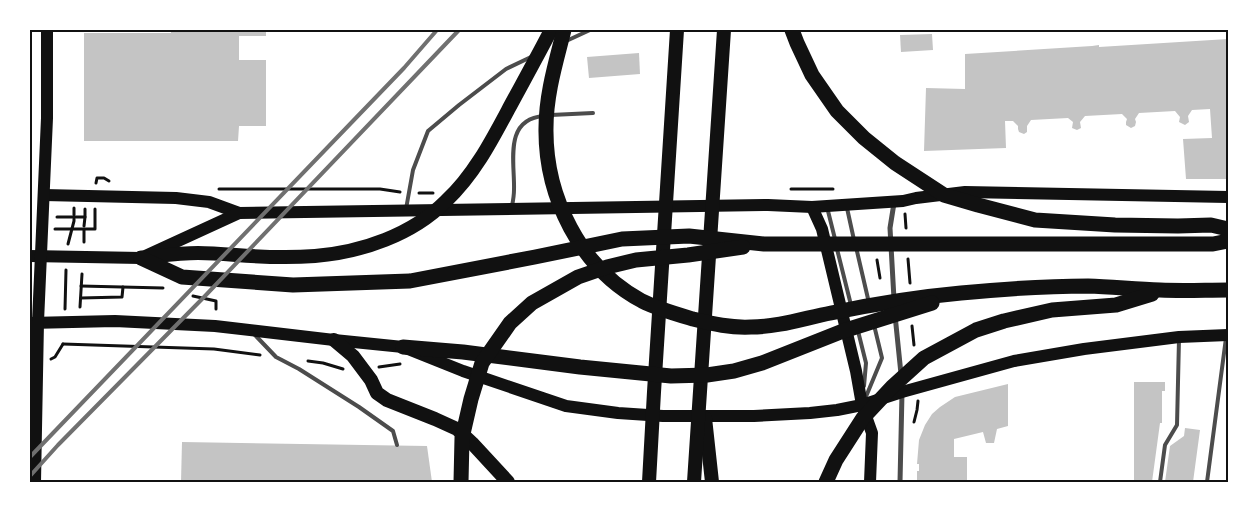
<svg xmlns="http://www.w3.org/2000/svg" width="1258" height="512" font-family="'Alegreya Sans',sans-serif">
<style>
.building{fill:#c4c4c4}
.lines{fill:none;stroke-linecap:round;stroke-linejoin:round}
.path{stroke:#111;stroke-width:3}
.service{stroke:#4c4c4c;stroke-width:4}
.minor{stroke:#4c4c4c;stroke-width:5}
.primary{stroke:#111;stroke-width:12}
.trunk{stroke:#111;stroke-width:14}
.motorway{stroke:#111;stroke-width:15}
.rail{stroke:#707070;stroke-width:4}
.neatline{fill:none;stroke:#111;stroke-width:2}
</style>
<rect width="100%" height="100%" fill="#fff"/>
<g class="building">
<polygon points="171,30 266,30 266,36 239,36 239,60 266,60 266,126 239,126 238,141 84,141 84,33 171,33"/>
<polygon points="932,34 933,50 901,52 900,35"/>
<polygon points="1228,39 1228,179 1186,179 1183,139 1212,138 1210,109 1192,110 1188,116 1189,122 1185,125 1179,122 1180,117 1175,111 1139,113 1135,119 1136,122 1135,126 1131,128 1126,125 1126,122 1127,119 1122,114 1085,116 1080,122 1081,128 1077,130 1072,128 1073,122 1068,118 1031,120 1027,126 1027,132 1024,134 1019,132 1018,129 1018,126 1013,121 1005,121 1006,148 924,151 926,88 965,89 965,54 1092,46 1099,45 1099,47"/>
<polygon points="639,53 640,74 589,78 587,57"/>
<polygon points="1134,382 1165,382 1165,391 1162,391 1162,423 1160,423 1152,482 1134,482"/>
<polygon points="1008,384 1008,426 997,429 994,443 986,443 983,432 954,439 954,457 967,457 967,482 917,482 917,471 919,471 919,464 917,464 919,440 925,425 932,414 940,407 955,397"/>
<polygon points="1185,428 1200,430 1193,482 1165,482 1170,446 1184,436"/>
<polygon points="182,442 427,446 432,482 181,482"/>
</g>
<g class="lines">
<g class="path">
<polyline points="96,183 97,178 104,178 109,181"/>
<polyline points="219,189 380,189 400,192"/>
<polyline points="791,189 833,189"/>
<polyline points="419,193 433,193"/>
<polyline points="905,214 906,228"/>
<polyline points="57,217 72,217"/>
<polyline points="76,217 85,217 85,209"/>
<polyline points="84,226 85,217"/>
<polyline points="55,229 95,229 95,209"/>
<polyline points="84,242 84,230"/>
<polyline points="68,244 74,221 74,208"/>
<polyline points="908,259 910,283"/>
<polyline points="877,260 880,278"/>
<polyline points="81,286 163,288"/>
<polyline points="193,296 216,301 216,309"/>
<polyline points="81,298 122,297 123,287"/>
<polyline points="80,307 82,274"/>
<polyline points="65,309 66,270"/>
<polyline points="912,326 914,345"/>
<polyline points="63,344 214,349 260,355"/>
<polyline points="51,359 55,357 63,344"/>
<polyline points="308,361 323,363 343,369"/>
<polyline points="379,367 400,364"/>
<polyline points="914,422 917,410 918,401"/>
</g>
<g class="service">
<polyline points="564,42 590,30"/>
<polyline points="551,115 593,113"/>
<path d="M 512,206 C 513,201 514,196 514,190 C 515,163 503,119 544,116"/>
<polyline points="827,207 835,239"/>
<polyline points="847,208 854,240"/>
<polyline points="406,209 413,170 428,131 459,105 506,69 531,57"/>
<polyline points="856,247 869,303"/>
<polyline points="837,249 851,305"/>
<polyline points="858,331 866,363 864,386"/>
<polyline points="254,334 276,357 299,369 359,407 393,431 397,445"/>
<polyline points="865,399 882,358 874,325"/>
<polyline points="1160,482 1165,445 1177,425 1179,339"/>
<polyline points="1207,482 1226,338"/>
</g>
<g class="minor">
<polyline points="894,203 890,228 894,299"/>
<polyline points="895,315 901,374"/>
<polyline points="900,482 902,393"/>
</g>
<g class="primary">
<polyline points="44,195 176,198 209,202 239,213 768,205 812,207 903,201 916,198 965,192 1228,197"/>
<polyline points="812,207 822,229 856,371 862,405 872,433 870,482"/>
<polyline points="30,256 141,258 239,213"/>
<polyline points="30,323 115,321 215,326 334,340 403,347 463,371 566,406 618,413 663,416 754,416 810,413 837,410 862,405 902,392 1014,361 1084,349 1179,337 1228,335"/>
<polyline points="35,482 38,322 47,118 47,30"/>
</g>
<g class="trunk">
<path d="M 141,258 C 160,256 179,253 198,253 C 210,253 223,254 236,255 C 262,257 289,258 315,256 C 362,252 412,235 446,201 C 473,176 491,142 508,110 C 522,84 537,57 551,30"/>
<polyline points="334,340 353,356 371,380 377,393 387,400 435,419 457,429 472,443 508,482"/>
<polyline points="705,418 712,482"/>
<polyline points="649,482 654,392 677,30"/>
<polyline points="694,482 724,30"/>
</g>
<g class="motorway">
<path d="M 564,30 C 556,62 546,94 546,128 C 545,196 580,268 642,301 C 658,309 676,314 693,319 C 713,324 731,328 751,327 C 779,327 805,318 831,313 C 874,304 917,297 961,293 C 1003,289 1045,286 1088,286 C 1112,287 1136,289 1160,290 C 1183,291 1205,290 1228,290"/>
<polyline points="792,30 797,43 812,75 837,111 864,138 895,163 944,195 978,205 1035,220 1115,225 1178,226 1211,225 1228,229"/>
<polyline points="141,258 182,277 293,285 410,281 535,257 622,239 689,236 764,244 1213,244 1228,241"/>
<polyline points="403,347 463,352 580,367 671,376 707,375 734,371 762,363 843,331 932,303"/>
<polyline points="461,482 462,438 471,399 482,363 510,323 532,303 578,277 607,267 636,260 688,255 743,247"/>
<polyline points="826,482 836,460 863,418 892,387 924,358 976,330 1004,321 1052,310 1116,305 1152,294"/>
</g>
<g class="rail">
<polyline points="30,457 352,122 404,68 437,30"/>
<polyline points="30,476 58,445 205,296 459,30"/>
</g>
</g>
<rect width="1258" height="512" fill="none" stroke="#ffffff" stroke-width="62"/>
<rect x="31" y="31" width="1196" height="450" class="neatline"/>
</svg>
